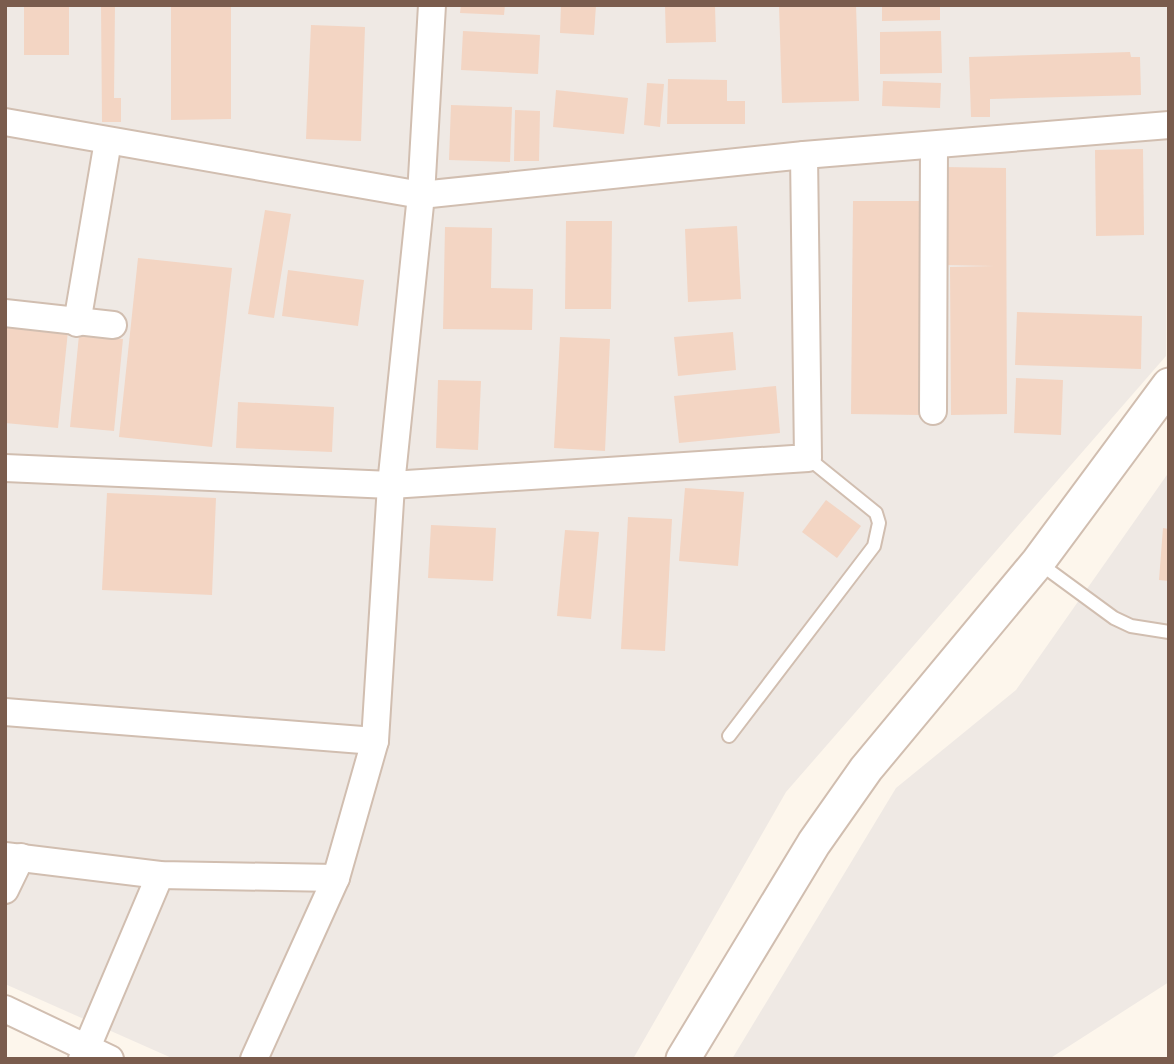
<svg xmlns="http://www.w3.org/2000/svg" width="1174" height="1064" font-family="'Nunito Sans',sans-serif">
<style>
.industrial{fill:#efe9e4}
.building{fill:#f3d5c3}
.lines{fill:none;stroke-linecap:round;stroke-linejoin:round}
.service-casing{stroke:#d1beb0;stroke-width:16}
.minor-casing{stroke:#d1beb0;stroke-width:30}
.tertiary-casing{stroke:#d1beb0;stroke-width:37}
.service{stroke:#fff;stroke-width:12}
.minor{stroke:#fff;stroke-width:26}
.tertiary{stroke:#fff;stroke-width:33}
</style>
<rect width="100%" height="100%" fill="#fdf6ec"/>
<g class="industrial">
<polygon points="5,5 1169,5 1166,356 786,792 633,1059 174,1059 5,984"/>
<polygon points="1169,472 1169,982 1049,1059 732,1059 896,788 1016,690"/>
</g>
<g class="building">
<rect x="24" y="5" width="45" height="50"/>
<polygon points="101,5 115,5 114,98 121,98 121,122 102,122"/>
<polygon points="171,5 231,5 231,119 171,120"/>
<polygon points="461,5 505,5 504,15 460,13"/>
<polygon points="561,5 596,5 594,35 560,33"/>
<polygon points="665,5 715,5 716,42 666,43"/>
<polygon points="779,5 856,5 859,101 782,103"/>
<polygon points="882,5 940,5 940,20 882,21"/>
<polygon points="311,25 365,27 361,141 306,139"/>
<polygon points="463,31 540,35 538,74 461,70"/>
<polygon points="941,31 942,73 880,74 880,32"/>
<polygon points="1130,52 1131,57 1140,57 1141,95 990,99 990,117 971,117 969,57"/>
<polygon points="668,79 727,80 727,101 745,101 745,124 667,124"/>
<polygon points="883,81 941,83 940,108 882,106"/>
<polygon points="647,83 664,84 660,127 644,125"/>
<polygon points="556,90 628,98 624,134 553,127"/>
<polygon points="451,105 512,107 510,162 449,160"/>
<polygon points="515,110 540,111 539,161 514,161"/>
<polygon points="1143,149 1144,235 1096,236 1095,150"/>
<polygon points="944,167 1006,168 1007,414 951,415 950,267 994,266 944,265"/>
<polygon points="853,201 923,201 920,415 851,414"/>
<polygon points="265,210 291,214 274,318 248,314"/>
<polygon points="566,221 612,221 611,309 565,309"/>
<polygon points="737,226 741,299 688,302 685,229"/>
<polygon points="445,227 492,228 491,288 533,289 532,330 443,329"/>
<polygon points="138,258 232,268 212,447 119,437"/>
<polygon points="288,270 364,280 358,326 282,316"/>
<polygon points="1017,312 1142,316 1141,369 1015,365"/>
<polygon points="5,324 68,331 58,428 5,423"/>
<polygon points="733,332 736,370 678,376 674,337"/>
<polygon points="79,335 123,339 114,431 70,427"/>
<polygon points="560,337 610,339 605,451 554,448"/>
<polygon points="1016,378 1063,380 1061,435 1014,433"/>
<polygon points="438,380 481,381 478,450 436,448"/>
<polygon points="776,386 780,433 679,443 674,396"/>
<polygon points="238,402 334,407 332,452 236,448"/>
<polygon points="685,488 744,492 738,566 679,561"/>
<polygon points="107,493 216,498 212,595 102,590"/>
<polygon points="826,500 861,526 837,558 802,532"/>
<polygon points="628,517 672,519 665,651 621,649"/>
<polygon points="431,525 496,528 493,581 428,578"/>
<polygon points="1163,528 1169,529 1169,581 1159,580"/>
<polygon points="565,530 599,532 591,619 557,616"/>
</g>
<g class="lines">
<g class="service-casing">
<g id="service">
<polyline points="1039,563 1114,618 1131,626 1169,632"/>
<polyline points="729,736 874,546 879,523 876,513 808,458"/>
</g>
</g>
<g class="minor-casing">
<g id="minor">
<polyline points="5,122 421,195 804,155 1169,125"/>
<polyline points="5,313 113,325"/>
<polyline points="77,323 108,141"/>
<polyline points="933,411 934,146"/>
<polyline points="5,468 391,485 808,458 804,155"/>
<polyline points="5,712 375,741"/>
<polyline points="5,856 160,875 336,878"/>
<polyline points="5,890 21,857"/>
<polyline points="5,1009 110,1059"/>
<polyline points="82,1059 160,875"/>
<polyline points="254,1059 336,878 375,741 391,485 421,195 432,5"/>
</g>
</g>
<g class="tertiary-casing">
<polyline id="tertiary" points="683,1059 814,843 866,769 1038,562 1169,385"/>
</g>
<use href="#service" class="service"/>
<use href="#minor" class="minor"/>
<use href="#tertiary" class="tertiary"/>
</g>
<rect width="1174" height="1064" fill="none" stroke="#7a5c4d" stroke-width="14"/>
</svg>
